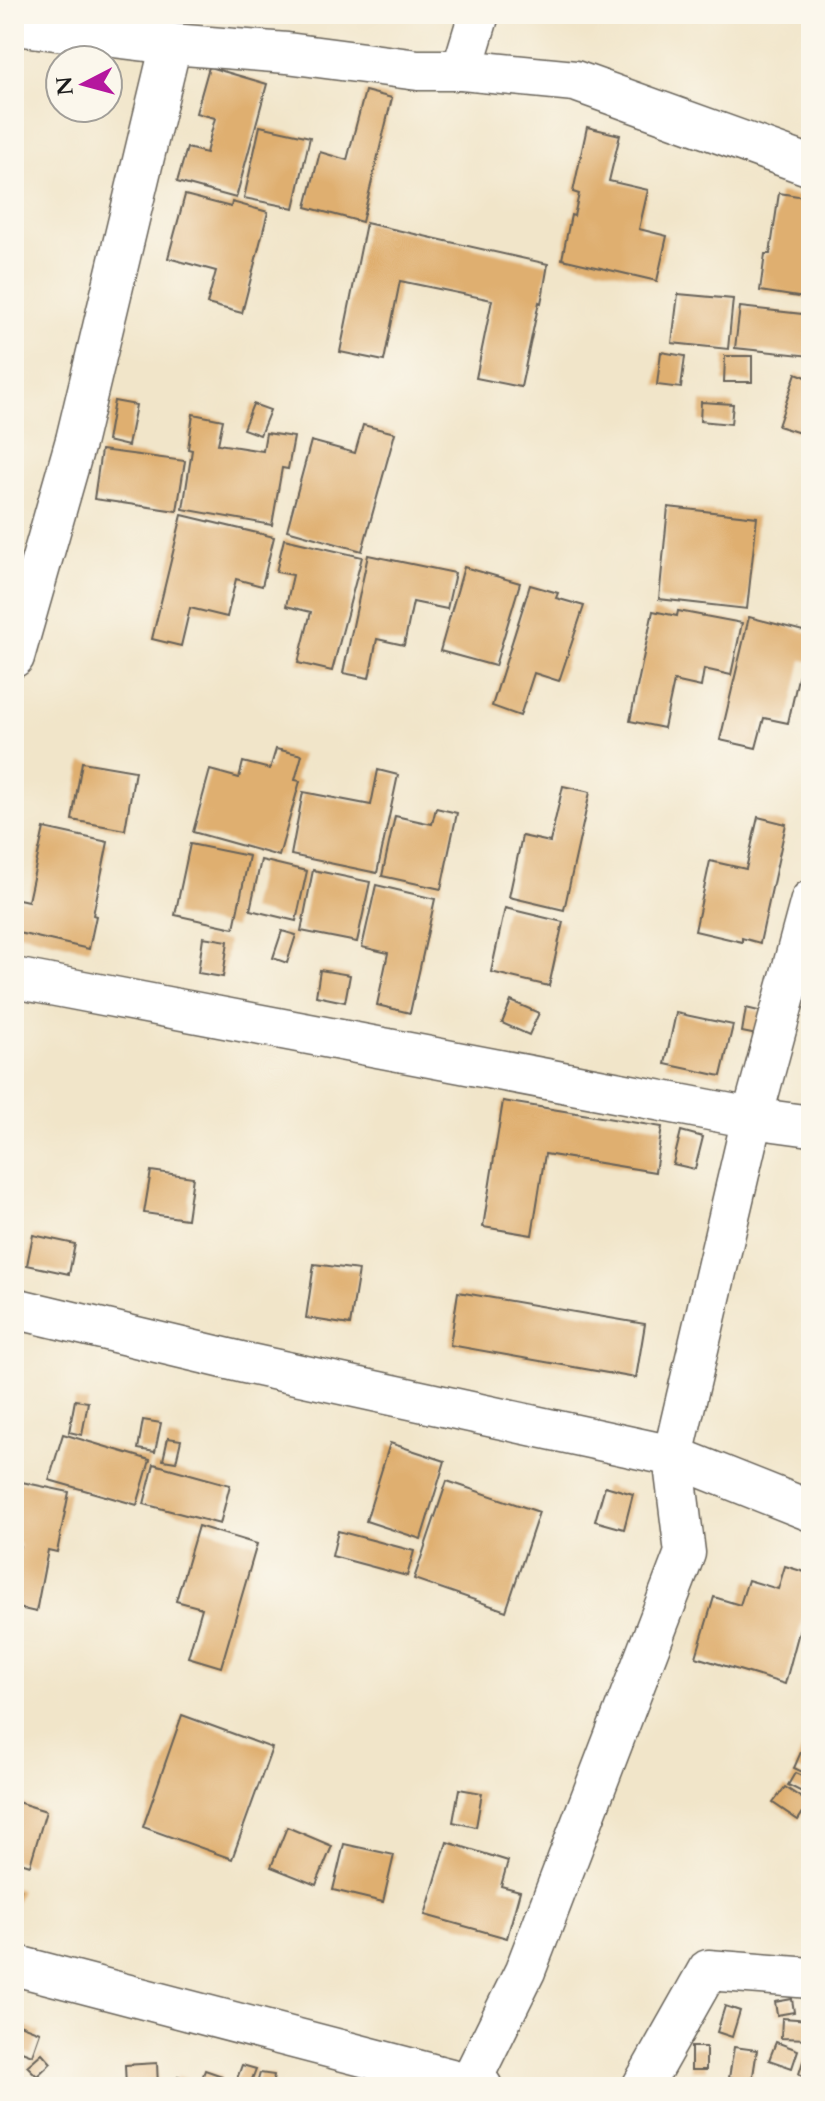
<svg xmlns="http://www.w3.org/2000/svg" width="825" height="2101" font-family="Cardo,serif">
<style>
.building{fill:#dfaf6f}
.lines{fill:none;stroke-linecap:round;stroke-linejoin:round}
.minor-casing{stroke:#676259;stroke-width:43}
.minor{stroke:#fff;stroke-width:40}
</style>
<rect width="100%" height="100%" fill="#fbf7ec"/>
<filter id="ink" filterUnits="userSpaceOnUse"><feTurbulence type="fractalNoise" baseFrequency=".0125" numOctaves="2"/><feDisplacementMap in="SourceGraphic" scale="16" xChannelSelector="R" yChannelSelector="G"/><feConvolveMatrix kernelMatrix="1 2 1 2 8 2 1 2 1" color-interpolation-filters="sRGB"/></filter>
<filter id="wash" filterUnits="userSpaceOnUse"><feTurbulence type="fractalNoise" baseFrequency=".006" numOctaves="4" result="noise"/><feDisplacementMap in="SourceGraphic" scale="32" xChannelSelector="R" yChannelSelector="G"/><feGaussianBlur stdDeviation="1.8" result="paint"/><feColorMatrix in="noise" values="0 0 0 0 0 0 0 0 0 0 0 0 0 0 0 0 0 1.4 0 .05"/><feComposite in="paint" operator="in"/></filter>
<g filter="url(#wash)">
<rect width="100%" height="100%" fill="#f1e5c9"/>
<g id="blocks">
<g class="building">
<polygon points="209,67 267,84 236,198 177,182 187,148 206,153 215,118 196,113"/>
<polygon points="365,91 392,98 362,222 306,207 320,152 347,160"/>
<polygon points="260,126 310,137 294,208 244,198"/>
<polygon points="587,127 620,135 609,181 648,190 639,229 667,236 657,281 562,259 571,215 574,216 579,194 573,192"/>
<polygon points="779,193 811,198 811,299 760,291 765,254 770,254"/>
<polygon points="185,195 231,207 232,202 268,212 242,313 207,304 216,271 168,258"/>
<polygon points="366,223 548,264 543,293 541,303 539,302 521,387 476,378 492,300 400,281 384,361 340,352"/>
<polygon points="678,294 733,299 728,349 672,343"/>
<polygon points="740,307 811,315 811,356 735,348"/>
<polygon points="661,352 685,356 681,388 657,385"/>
<polygon points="725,356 752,356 752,382 724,382"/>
<polygon points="796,373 811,379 811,400 800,433 778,426"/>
<polygon points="114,401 136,405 128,446 107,441"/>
<polygon points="701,402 733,404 731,424 700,421"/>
<polygon points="253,404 270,410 260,435 243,429"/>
<polygon points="193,414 223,420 218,444 263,451 266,433 294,437 288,469 282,468 272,525 183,509 192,450 188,449"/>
<polygon points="363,425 395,433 362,551 287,530 311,441 355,453"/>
<polygon points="101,450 185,461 177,511 94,499"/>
<polygon points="668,507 757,517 747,609 659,599"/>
<polygon points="182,515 274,537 262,586 236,579 227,617 190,608 181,646 152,639"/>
<polygon points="284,539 362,557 332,671 298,663 311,612 286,606 293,575 276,572"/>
<polygon points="368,555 455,573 447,609 413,602 404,645 377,639 369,678 343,673"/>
<polygon points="464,567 520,583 495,666 440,651"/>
<polygon points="530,585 558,593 556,598 584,606 559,681 534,673 520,716 492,706"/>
<polygon points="653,611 677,616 678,611 742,623 731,675 704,669 701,687 674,681 664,728 630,721"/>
<polygon points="749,617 811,633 811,662 802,660 788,723 764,718 756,748 720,740"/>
<polygon points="276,749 302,755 295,780 300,781 279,856 193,832 210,770 239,778 243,762 270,769"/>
<polygon points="82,762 135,771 125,830 72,820"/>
<polygon points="378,770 398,775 377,873 291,855 303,792 371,805"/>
<polygon points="563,786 590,792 564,910 509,897 522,836 550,842"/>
<polygon points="436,808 457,813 441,889 382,876 395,816 432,824"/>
<polygon points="758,817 786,824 760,943 742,938 742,942 695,931 710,861 746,869"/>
<polygon points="44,828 108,842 93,915 96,916 89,949 14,932 14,898 28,901"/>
<polygon points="190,844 249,856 234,928 175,915"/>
<polygon points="261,860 307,871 296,921 250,910"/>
<polygon points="313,870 370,882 357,942 301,931"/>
<polygon points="376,885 435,899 410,1013 377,1005 388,953 362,947"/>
<polygon points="505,908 563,922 549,986 491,972"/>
<polygon points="282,931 296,935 287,963 273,958"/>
<polygon points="203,937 228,941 223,977 198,973"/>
<polygon points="320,970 350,975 345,1002 316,996"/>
<polygon points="511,1001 539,1013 529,1035 502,1023"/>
<polygon points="746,1008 767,1013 762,1036 742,1032"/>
<polygon points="676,1013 733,1025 721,1076 665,1064"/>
<polygon points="503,1101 662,1127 655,1172 545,1154 532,1235 483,1227"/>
<polygon points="681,1131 703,1137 695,1169 673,1164"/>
<polygon points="151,1171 193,1177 187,1219 144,1213"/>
<polygon points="33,1235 75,1244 69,1274 27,1265"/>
<polygon points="314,1264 359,1270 350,1325 306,1318"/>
<polygon points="458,1292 645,1324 636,1378 450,1345"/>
<polygon points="75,1400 88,1402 82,1435 69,1432"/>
<polygon points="143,1420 161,1423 155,1452 138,1449"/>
<polygon points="63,1434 150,1460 137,1505 49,1480"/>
<polygon points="168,1438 181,1440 176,1462 163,1460"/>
<polygon points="390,1443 445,1461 421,1539 366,1521"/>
<polygon points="154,1464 230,1485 220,1524 144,1504"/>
<polygon points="17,1481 69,1492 57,1552 48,1550 36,1612 14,1607 14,1574 20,1544 14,1542 14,1497"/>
<polygon points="447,1481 539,1512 506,1611 414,1579"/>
<polygon points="605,1486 633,1494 624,1529 595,1521"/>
<polygon points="198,1526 257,1544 221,1667 188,1657 202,1608 176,1601"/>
<polygon points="338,1531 414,1551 407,1576 332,1556"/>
<polygon points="785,1566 811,1574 811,1587 785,1684 696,1657 714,1597 740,1605 748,1580 778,1589"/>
<polygon points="182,1715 272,1748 232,1859 143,1827"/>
<polygon points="804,1745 811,1748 811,1776 794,1768"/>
<polygon points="795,1773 811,1780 804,1793 788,1785"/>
<polygon points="785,1787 809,1803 798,1820 773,1803"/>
<polygon points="459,1789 482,1793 476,1827 453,1822"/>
<polygon points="14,1801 46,1811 30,1865 14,1860"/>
<polygon points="287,1827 332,1846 316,1885 271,1867"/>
<polygon points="447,1842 508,1861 501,1886 520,1891 507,1938 425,1915"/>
<polygon points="344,1844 394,1855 383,1902 333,1890"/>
<polygon points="14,1887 21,1890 14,1908"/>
<polygon points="792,1999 794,2012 777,2015 775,2002"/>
<polygon points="725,2006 740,2011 732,2037 717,2032"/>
<polygon points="782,2018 811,2020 809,2039 781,2038"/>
<polygon points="14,2022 40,2032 32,2055 14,2048"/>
<polygon points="776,2042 798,2050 792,2068 769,2060"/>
<rect x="691" y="2047" width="15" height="23"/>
<polygon points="734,2047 757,2050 752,2082 729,2078"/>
<polygon points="806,2052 811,2053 811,2079 799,2074"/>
<polygon points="42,2053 51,2063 37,2076 27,2066"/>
<polygon points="157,2063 158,2087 126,2087 125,2065"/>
<polygon points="242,2065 256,2069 249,2087 234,2087"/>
<polygon points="205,2070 222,2076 219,2087 199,2087"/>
<polygon points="260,2073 274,2075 272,2087 256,2087"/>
<polygon points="178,2076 194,2081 193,2087 175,2087"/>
</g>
</g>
</g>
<g filter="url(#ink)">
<use href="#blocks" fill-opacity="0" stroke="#676259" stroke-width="2"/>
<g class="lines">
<g class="minor-casing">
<g id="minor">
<polyline points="14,25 171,44 287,53 418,70 462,70 575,81 811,166"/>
<polyline points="462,70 479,14"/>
<polyline points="14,657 76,440 171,44"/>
<polyline points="14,978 752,1118 811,1126"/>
<polyline points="14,1308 245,1363 673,1456 811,1511"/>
<polyline points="14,1965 482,2087"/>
<polyline points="468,2087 525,1971 685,1553 673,1456 752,1118 811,900"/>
<polyline points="642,2087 708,1970 811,1978"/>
</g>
</g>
<use href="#minor" class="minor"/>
</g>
</g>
<rect width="825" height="2101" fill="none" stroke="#fbf7ec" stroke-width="48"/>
<g transform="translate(84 84) rotate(264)"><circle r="38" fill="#fbf7ec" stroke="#a29f99" stroke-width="2"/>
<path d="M0-6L14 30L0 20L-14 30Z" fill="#b5179e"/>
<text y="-12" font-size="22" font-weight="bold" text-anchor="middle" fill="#1c1c1c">N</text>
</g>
</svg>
